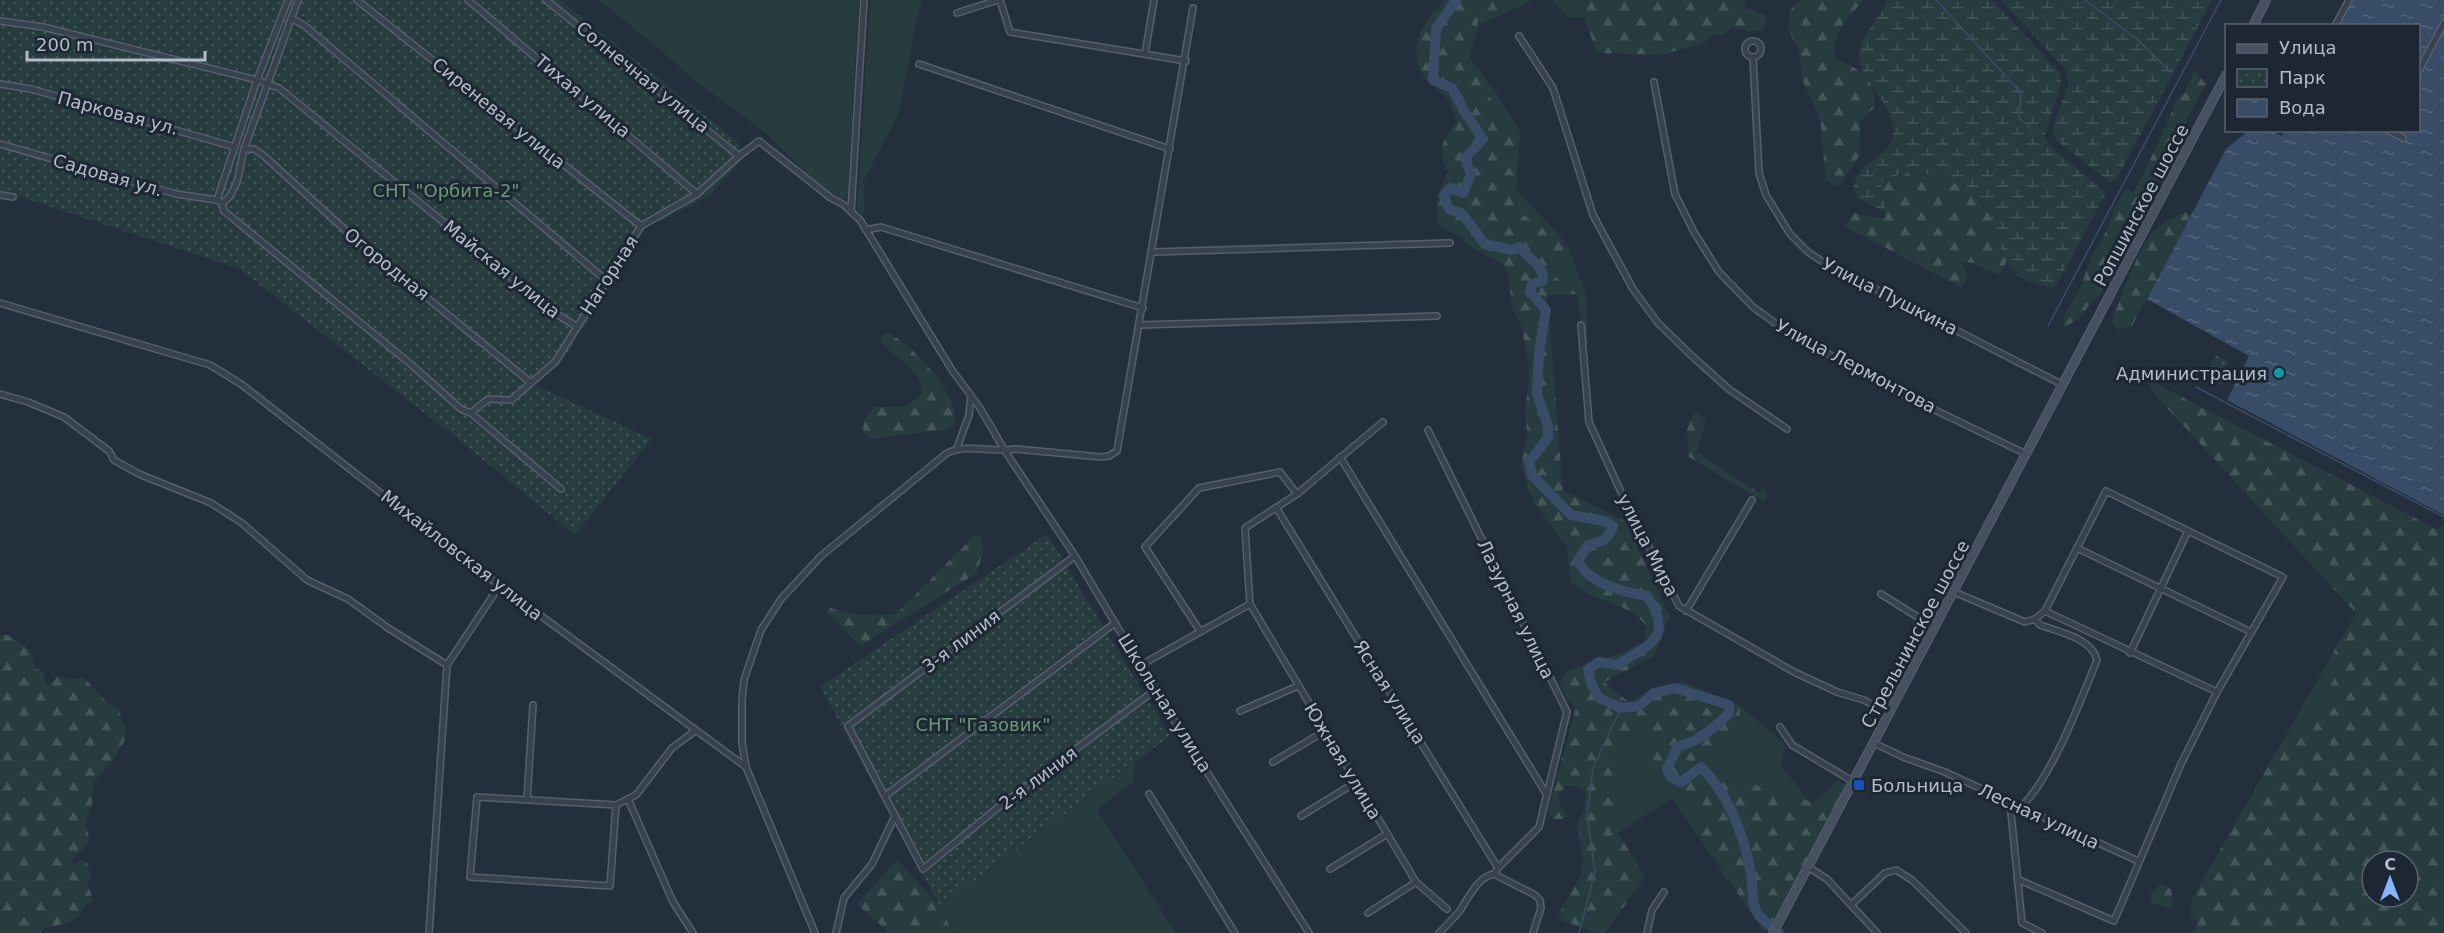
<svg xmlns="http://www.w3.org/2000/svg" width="2444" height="933" font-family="'DejaVu Sans',sans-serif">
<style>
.grass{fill:#263c3f}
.forest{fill:url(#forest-firs);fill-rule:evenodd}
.wetland{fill:url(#wetland-marsh)}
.park{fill:url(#park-dots)}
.water{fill:url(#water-ripples)}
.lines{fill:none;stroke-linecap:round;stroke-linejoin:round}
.stream{stroke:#394c67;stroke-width:1.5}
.river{stroke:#394c67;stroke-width:10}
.minor-casing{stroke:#565f6c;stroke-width:8}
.secondary-casing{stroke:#565f6c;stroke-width:10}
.minor{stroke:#38414e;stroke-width:5}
.secondary{stroke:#465061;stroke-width:8}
.culture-dot{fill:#0f9aa8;stroke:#1d2633;stroke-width:2}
.transit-dot{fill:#1a4fb4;stroke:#1d2633;stroke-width:2}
.labels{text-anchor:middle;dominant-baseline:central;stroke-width:6;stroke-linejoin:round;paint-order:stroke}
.street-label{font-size:18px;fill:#b4bcc9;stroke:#1d2633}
.park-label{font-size:18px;fill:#6b9a76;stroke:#1d2633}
.poi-label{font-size:18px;fill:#b4bcc9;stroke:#1d2633;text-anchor:end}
</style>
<defs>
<pattern id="forest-firs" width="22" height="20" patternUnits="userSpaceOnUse" patternTransform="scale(1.5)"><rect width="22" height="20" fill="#263c3f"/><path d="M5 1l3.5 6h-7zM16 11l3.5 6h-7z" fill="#435659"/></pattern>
<pattern id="wetland-marsh" width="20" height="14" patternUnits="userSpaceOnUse" patternTransform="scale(1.5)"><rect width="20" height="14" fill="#263c3f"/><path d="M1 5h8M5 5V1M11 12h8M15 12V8" fill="none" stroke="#435659"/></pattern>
<pattern id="park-dots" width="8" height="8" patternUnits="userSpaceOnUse" patternTransform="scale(1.5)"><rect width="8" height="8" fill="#263c3f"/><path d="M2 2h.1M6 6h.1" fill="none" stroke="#435659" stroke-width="1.8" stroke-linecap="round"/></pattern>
<pattern id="water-ripples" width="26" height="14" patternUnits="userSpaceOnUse" patternTransform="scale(1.5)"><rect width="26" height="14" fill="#394c67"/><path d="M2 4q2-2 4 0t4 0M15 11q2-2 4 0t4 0" fill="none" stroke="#53647b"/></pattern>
</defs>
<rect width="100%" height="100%" fill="#242f3e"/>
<g class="grass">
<polygon points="599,0 859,0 847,198 841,199 814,180 763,131 692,78 662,51"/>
<polygon points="870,0 923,0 916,21 899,114 864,180 864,215 857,211"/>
<polygon points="1513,0 1533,0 1479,25 1469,57 1498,95 1520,132 1511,130 1462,55 1475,34 1478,21 1494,14"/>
<polygon points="1551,0 1581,0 1586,2 1584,17 1569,18"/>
<polygon points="1516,189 1568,245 1535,224 1518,211"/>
<polygon points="1571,253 1586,295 1588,343 1585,345 1577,294 1556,277 1552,269 1560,255 1567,257"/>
<polygon points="2333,653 2346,658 2304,735 2294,741 2281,744"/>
<polygon points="1739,705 1785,744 1781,765 1809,801 1739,780 1715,770 1706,756 1710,746 1726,738 1741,723"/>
<polygon points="1652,729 1651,748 1676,790 1695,798 1700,812 1694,830 1672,798 1618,833 1614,832 1609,823 1618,790 1613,777 1615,755 1626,736"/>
<polygon points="1135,762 1133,782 1097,810 1176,933 953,933 940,906"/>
<path d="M 1603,896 L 1622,909 L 1605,933 L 1596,933 C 1595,918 1594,908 1603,896 Z"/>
</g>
<g class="forest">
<path d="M 1445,0 L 1513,0 L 1494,14 L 1478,21 L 1475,34 L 1462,55 L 1511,130 L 1520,132 L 1516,189 L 1518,211 C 1533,223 1563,237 1571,253 L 1567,257 L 1560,255 L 1552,269 L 1556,277 L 1577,294 L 1547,295 L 1563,491 L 1625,521 L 1670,617 L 1654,656 L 1604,682 L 1629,702 L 1655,688 L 1683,682 L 1739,705 L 1741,723 L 1726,738 L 1710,746 L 1706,756 L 1715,770 L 1739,780 L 1809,801 L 1812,805 L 1838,780 L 1845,786 L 1779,913 L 1764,932 L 1694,830 L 1700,812 L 1695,798 C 1673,789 1652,776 1651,748 C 1651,741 1654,736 1651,729 L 1626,736 C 1608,768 1616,774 1620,807 L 1613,813 L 1609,823 L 1614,832 L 1618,833 L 1645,877 L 1622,909 L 1603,896 C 1594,908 1595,919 1596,933 L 1564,921 L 1558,915 L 1580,877 L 1583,861 L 1577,823 L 1584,810 L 1586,792 L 1575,786 L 1566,786 L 1558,795 L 1560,806 L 1567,816 L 1563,819 L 1554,819 L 1548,812 L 1576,707 L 1567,699 L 1559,681 L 1567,671 L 1613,656 L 1644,642 L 1647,627 C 1632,606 1612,605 1590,595 C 1584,592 1577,587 1571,582 L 1567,548 L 1534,502 L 1521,468 L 1527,432 L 1525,413 L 1530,372 L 1522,328 L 1512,307 L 1508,273 L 1502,263 L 1474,249 L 1460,237 L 1438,225 L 1437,197 L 1448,172 C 1437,148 1442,142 1456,122 C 1452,101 1448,98 1432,85 C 1414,70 1412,45 1424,25 C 1429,16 1438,8 1445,0 Z"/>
<polygon points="1587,0 1745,0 1746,8 1764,15 1767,20 1763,30 1750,32 1732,27 1721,35 1712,35 1704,43 1662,55 1597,53 1584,17"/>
<path d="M 1802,0 L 1863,0 C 1848,19 1830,33 1835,59 C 1864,72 1872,73 1875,107 L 1860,121 L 1860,155 L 1838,187 L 1826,180 L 1820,120 L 1802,79 L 1799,52 L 1788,29 L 1790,12 L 1795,3 Z"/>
<path d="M 2194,71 L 2206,84 L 2169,153 L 2166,169 L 2100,293 L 2077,320 L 2064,327 L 2063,319 L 2080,288 L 2093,254 L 2108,228 L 2113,211 L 2126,189 L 2133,192 C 2152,161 2164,127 2180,95 L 2185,93 Z"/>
<path d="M 1908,173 C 1927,175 1949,176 1965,188 C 1983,200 2010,241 2006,263 C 2005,267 2001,272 1999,275 L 1973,263 L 1962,262 C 1967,274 1969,277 1962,288 L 1844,226 L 1854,213 C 1865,214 1873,219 1885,218 L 1881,183 Z"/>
<path d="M 2186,212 L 2190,216 L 2132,326 L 2117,330 L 2112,321 C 2121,296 2135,256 2151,235 C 2160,224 2173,217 2186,212 Z"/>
<path d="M 887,333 C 909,340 957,394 955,416 C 955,421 952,425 949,429 L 870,439 L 863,431 L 864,420 L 874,407 C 899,405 905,413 923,391 C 914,360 894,361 879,338 Z"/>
<path d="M 2151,381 L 2436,529 L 2444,525 L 2444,933 L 2191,933 L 2199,922 L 2190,916 L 2192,899 L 2281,744 L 2294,741 L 2304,735 L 2345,658 L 2333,653 L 2356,613 L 2156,396 L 2148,383 ZM 2372,861 L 2408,861 L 2408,897 L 2372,897 Z"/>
<polygon points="1695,412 1706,420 1697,452 1759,493 1763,489 1767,495 1765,502 1689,457 1687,429"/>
<polygon points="974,536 981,536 983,550 977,573 860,646 827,612 830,608 859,615 896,614"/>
<path d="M 5,634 C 20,643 35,648 35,668 L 44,673 L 45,682 L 48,686 L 58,676 L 71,680 L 82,677 C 96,687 103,703 119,709 L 122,722 L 126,727 L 125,740 L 113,760 L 93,783 L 92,805 L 85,825 C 96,847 82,846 71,862 L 74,864 L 81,860 L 87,862 L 91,879 L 87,882 L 93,900 L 84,907 L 80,916 L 67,923 L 44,928 L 41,933 L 0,933 L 0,636 Z"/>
<polygon points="897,860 940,906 953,933 885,933 886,930 857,904"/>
<polygon points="2160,884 2171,889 2173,903 2171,909 2152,903 2150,895"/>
</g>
<g class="wetland">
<path d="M 1888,0 L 1992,0 L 2060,73 L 2061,83 L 2044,137 L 2050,146 L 2106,193 L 2055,288 C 2013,281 2008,272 1996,233 C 1994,226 1992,217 1989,211 C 1974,187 1934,170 1907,173 C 1898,174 1889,179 1881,183 L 1885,207 L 1882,211 L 1858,198 L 1853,187 C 1855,181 1857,175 1861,170 C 1870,160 1890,151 1893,137 C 1898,103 1852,77 1860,48 C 1865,32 1880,15 1888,0 Z"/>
<polygon points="2001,0 2212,0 2116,180 2110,182 2056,140 2052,130 2069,82 2065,69"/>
</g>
<g class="park">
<polygon points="0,0 560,0 737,141 745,156 709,196 645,228 612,284 560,364 535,385 652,439 575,535 449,432 240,269 18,196 0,193"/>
<polygon points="2216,355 2228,361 2221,374 2227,377 2222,385 2205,376"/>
<polygon points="1047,534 1170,736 940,906 820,687"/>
</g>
<polygon class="water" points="2353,0 2444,0 2444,515 2227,400 2249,356 2147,299 2226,149 2248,131 2270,131 2282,136 2285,130 2418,130 2418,26 2340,25"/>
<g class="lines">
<g class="stream">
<polyline points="1936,0 2021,93 2019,118 2032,129"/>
<polyline points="2085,0 2138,40 2171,73"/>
<polyline points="2048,326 2221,0"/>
<polyline points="2196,387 2444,517"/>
<polyline points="1579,933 1595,872 1587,816 1593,768 1621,708"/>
</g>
<path class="river" d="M 1456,0 L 1436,29 L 1433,80 L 1452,88 L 1464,111 L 1483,139 L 1465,158 L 1471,174 L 1463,193 L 1450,188 L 1444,195 L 1449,209 L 1462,214 L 1485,244 L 1512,250 L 1520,247 C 1529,260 1544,264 1543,281 L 1532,284 L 1530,292 L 1546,310 L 1539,352 L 1537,394 L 1548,426 L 1548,438 L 1529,462 L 1532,475 L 1571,515 L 1605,521 L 1613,526 C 1609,540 1601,542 1588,545 L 1578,561 C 1589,584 1623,592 1647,596 C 1675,638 1650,644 1617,665 L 1599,662 L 1588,669 L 1591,683 L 1599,698 L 1621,708 L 1639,706 L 1654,693 L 1675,688 L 1729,705 L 1729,713 C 1717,726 1695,744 1678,746 L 1667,769 L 1671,777 L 1681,782 L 1701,767 C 1730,796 1744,835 1751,874 C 1754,888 1750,901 1758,914 C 1763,921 1773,927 1779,933"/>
<g class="minor-casing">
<g id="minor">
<polyline points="357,0 641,226"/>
<polyline points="468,0 697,194"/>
<polyline points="546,0 739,156"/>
<polyline points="1000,0 1010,32 1186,61"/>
<polyline points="957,13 998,0"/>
<polyline points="291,18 305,26 601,276 608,279"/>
<polyline points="0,21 43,27 257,80 279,88 523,287 555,313 576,326"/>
<polyline points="2335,26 2349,0"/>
<polyline points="1519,36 1553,88 1593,215 1633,289 1658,323 1694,358 1730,390 1787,429"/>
<circle cx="1753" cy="49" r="8"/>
<polyline points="1145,54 1154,0"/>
<polyline points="1753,57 1759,173 1766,195 1790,234 1808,252 1823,262 2063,385"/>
<polyline points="919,64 1170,149"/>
<polyline points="2418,72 2444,23"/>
<polyline points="1654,82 1675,194 1694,232 1719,272 1753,307 1786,331 1904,395 2026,454"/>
<polyline points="0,84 31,89 235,147"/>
<polyline points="2388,130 2403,138"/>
<polyline points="0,144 176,194 217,200"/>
<polyline points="244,149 254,149 263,155 354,238 530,382"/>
<polyline points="0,195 13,197"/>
<polyline points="217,200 222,203 224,211 413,366 461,409 471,413 561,489"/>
<polyline points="217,200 257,80 288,0"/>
<polyline points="222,204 230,196 237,182 244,149 298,0"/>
<polyline points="851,211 864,0"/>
<polyline points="866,230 881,227 1143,308"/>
<polyline points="1153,252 1450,243"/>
<polyline points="0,303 210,365 241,384 487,576 746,767 815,933"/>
<polyline points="1140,325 1437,316"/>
<polyline points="1581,325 1589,422 1621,492 1679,606 1794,672 1837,692 1864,700 1889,714"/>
<polyline points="0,394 28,402 64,417 109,451 114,460 139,474 211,503 242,523 307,580 348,599 388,628 447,665"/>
<polyline points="471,413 488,399 511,400 555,362 641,226 697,194 739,156 759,141 831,198 844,205 860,220 952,370 980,408 1005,451 1075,556 1155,690 1309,933"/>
<polyline points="1428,430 1567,712 1539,827 1498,868"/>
<polyline points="957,448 969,415 971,396"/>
<polyline points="1340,457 1547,795"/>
<polyline points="1277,509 1498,868 1494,874"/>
<polyline points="2077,548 2251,632"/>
<polyline points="1075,556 848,726 923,869 1001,805 1155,690"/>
<polyline points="1954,592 2025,622 2035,619 2045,611 2106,491 2283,577 2217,692 2181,764 2114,921 2017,879"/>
<polyline points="1881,594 1935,628"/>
<polyline points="1250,604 1416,882 1447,909"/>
<polyline points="1686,611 1752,500"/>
<polyline points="2045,611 2217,692"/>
<polyline points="1200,631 1145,547 1199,488 1280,472 1297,494"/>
<polyline points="2130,653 2188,531"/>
<polyline points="1141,665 1250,604 1245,528 1297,494 1383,422"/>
<polyline points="1240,711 1298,686"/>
<polyline points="1780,727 1792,745 1854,782"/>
<polyline points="1874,743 1903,757 1945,772 2138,861"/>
<polyline points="1273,762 1325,731"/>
<path d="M 746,767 L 742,742 L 742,700 L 744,680 L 761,630 L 781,599 L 821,556 L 947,453 C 968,443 993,453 1015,449 L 1101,457 L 1109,456 L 1117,451 L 1193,8"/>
<polyline points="1149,794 1235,933"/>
<polyline points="885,796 1115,623"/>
<polyline points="628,799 673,902 693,933"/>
<polyline points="527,800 533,705"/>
<polyline points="2010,803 2022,923 2042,933"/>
<polyline points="616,805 477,797 470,877 610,886 616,805 636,795 672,748 695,731"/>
<path d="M 2021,807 C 2052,777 2080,702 2097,660 C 2092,638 2059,632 2040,625 L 2035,619"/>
<polyline points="1301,816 1356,782"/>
<polyline points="1808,867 1827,879 1877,933"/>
<polyline points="1330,869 1387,834"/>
<polyline points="1852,904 1885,873 1896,870 1912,880 1966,933"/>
<polyline points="1368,913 1416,882"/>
<polyline points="429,933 447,665 500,585"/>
<polyline points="836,933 844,898 872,864 895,816"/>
<path d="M 1439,933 C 1446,926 1453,919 1459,912 C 1468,899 1477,877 1494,874 L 1535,895 L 1540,900 L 1541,908 L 1533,933"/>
<polyline points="1647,933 1652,910 1664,892"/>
</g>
</g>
<g class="secondary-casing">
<g id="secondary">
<polyline points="2253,26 2266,0"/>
<polyline points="1773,933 2226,75"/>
</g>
</g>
<use href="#minor" class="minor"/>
<use href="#secondary" class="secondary"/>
</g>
<circle class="culture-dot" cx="2279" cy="373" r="6"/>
<rect class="transit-dot" x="1853" y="779" width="12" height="12" rx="3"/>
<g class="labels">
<g class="street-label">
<text transform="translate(643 77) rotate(39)">Солнечная улица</text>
<text transform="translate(583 96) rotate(40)">Тихая улица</text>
<text transform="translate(118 113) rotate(15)">Парковая ул.</text>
<text transform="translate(499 113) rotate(39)">Сиреневая улица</text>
<text transform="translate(108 175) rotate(16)">Садовая ул.</text>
<text transform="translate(2141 205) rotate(-62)">Ропшинское шоссе</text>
<text transform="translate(387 264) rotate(39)">Огородная</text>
<text transform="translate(502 269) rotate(39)">Майская улица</text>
<text transform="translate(609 275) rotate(-57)">Нагорная</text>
<text transform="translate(1890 296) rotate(27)">Улица Пушкина</text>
<text transform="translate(1856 366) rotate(28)">Улица Лермонтова</text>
<text transform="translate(1648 545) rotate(63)">улица Мира</text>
<text transform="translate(462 555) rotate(38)">Михайловская улица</text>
<text transform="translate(1516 609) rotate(64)">Лазурная улица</text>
<text transform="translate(1915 634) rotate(-62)">Стрельнинское шоссе</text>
<text transform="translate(961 641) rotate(-37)">3-я линия</text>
<text transform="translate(1390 692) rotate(58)">Ясная улица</text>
<text transform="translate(1165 703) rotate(58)">Школьная улица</text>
<text transform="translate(1343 761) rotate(59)">Южная улица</text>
<text transform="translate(1038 778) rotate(-37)">2-я линия</text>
<text transform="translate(2039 816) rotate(25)">Лесная улица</text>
</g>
<g class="park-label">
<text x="446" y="190">СНТ "Орбита-2"</text>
<text x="983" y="724">СНТ "Газовик"</text>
</g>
<g class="poi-label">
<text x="2267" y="373">Администрация</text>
<text x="1871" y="785" text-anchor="start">Больница</text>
</g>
</g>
<rect x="2225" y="24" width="195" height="108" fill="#1d2633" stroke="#59626f" stroke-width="1.5"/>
<rect x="2237" y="44" width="30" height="9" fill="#465061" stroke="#59626f" stroke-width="1.5"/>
<text x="2279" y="54" font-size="18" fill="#b4bcc9">Улица</text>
<rect x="2237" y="69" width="30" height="18" fill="url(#park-dots)" stroke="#59626f" stroke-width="1.5"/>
<text x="2279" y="84" font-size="18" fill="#b4bcc9">Парк</text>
<rect x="2237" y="99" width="30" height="18" fill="url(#water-ripples)" stroke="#59626f" stroke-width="1.5"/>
<text x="2279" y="114" font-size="18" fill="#b4bcc9">Вода</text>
<g transform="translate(2390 879)"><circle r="28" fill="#1d2633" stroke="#59626f" stroke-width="1.5"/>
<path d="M0-4.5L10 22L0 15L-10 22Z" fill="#8ab4f8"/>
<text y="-9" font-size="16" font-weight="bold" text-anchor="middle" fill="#b4bcc9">С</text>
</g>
<path d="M27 51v9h178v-9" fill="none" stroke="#b4bcc9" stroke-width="3"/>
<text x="36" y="51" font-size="18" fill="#b4bcc9" stroke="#1d2633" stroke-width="4.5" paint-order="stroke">200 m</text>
</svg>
